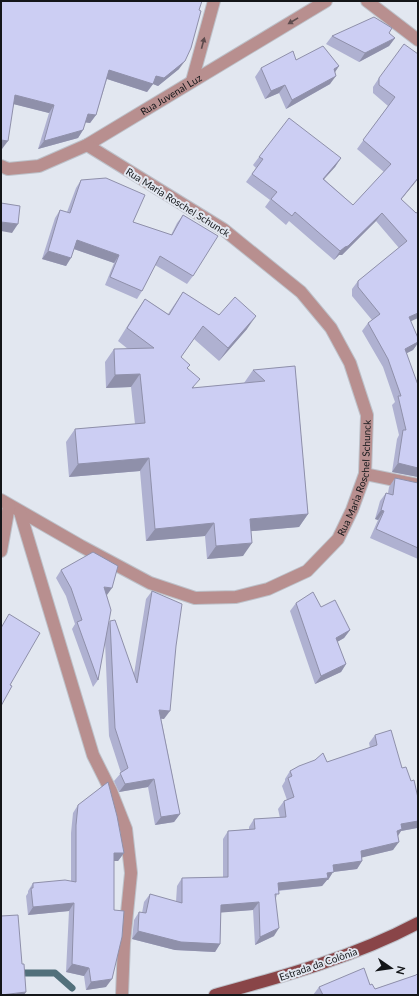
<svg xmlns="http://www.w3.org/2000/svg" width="419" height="996" font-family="Lato,sans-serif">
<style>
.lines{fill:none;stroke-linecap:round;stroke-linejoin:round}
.stream{stroke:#52707b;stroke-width:7}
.minor-casing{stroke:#bdc1c9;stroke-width:14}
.major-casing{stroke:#bdc1c9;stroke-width:14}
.minor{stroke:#b88f8f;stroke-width:12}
.major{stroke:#894548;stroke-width:12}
.wall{fill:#afb1d1}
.shaded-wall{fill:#8f90aa}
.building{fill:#cccef3;stroke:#8f90aa}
.oneway{fill:#5e4c4e}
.labels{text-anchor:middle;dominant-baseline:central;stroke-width:4;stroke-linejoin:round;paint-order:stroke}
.street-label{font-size:10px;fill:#141619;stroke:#e2e7f0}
</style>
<rect width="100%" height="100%" fill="#e2e7f0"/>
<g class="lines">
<polyline class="stream" points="1,973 55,973 72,988"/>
<g class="minor-casing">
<g id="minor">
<polyline points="367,1 418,40"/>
<polyline points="192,81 214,1"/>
<path id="s1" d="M 1,166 L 8,169 L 39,166 L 87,145 L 326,1"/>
<polyline points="365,474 418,485"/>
<path id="s2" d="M 1,500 L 81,546 L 150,583 L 195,598 L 236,597 L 268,589 L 307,571 L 338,539 L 352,510 L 365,474 L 367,415 L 350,363 L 331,328 L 301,292 L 223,229 L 87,145"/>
<polyline points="20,512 93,755 111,791 126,829 131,873 124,943 122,995"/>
<polyline points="1,551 9,506"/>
</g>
</g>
<g class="major-casing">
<path id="major" d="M 215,995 C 284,976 354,957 418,923"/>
</g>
<use href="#minor" class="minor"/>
<use href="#major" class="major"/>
</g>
<g class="wall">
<polygon points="1,1 179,69 158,86 153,84 147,92 107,79 96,115 90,123 85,122 83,130 78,138 38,149 49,113 14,104 2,149 1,149"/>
<polygon points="332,36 395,38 389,46 359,62 326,44"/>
<polygon points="418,54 418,179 401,199 416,213 411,322 418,338 418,343 413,350 407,353 418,477 392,472 397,439 399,435 392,405 395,402 383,367 362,331 368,323 372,320 352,296 352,289 358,281 399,248 376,221 342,255 339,255 334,260 289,221 286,225 265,207 270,200 246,182 256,168 253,165 259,157 341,158 335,167 324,179 353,205 384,172 357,149 388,106 373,93 373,87 379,78"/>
<polygon points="296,60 339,66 335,72 330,84 286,109 279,93 265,99 255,77 261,68"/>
<polygon points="81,180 133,222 171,235 177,223 183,215 193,276 187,284 155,265 142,291 137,299 105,285 114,263 74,249 66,266 42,259 55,218 60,210 67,212 76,188"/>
<polygon points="183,292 219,315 247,329 219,361 194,339 181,357 188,368 194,388 244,383 253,370 295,366 308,514 299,527 251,531 243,556 207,559 205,536 146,541 140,471 69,477 66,442 75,429 135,424 131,387 106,388 105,362 114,349 128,349 118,341 136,312 145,299 168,314"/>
<polygon points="395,478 418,483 418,559 370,538 378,520 375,519 380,501 386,493 388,493 389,487"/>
<polygon points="61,570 107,595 109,624 110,621 134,674 146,599 152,591 164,719 161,718 180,814 174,822 155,825 148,787 119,792 114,781 121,773 109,736 105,641 98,680 93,687 72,629 75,624 66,596 56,578"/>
<polygon points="296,603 321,607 350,630 344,638 337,642 346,664 341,672 315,684 290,611"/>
<polygon points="375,735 402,768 411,781 418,798 418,827 417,828 401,831 398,836 393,850 362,857 362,861 357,869 333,872 328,880 327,880 322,886 278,891 276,898 274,936 255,945 253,910 221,912 220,944 215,952 175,950 132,939 134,920 139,912 142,913 144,902 150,894 176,902 177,886 182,878 223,877 223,839 228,831 249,829 249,827 254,819 280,818 278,809 284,801 287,800 282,786 285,781 285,779 290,771 327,762 370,748 369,743"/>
<polygon points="78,805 124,853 118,861 114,861 106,987 86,990 84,976 66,972 69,911 28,915 26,896 28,893 28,891 33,883 71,881 71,833 73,813"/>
<polygon points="416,975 418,995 313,995 319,987 370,985 375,989"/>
</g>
<g class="shaded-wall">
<polygon points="395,38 389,46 359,62 365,53"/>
<polygon points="185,61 179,69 158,86 153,84 147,92 104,78 109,70 156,76"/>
<polygon points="339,66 333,75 334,69"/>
<polygon points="336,76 330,84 286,109 292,100"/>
<polygon points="285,85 279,93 265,99 271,91"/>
<polygon points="15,95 54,105 49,113 9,103"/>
<polygon points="88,114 96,115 90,123 82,122"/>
<polygon points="83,130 78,138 38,149 44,141"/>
<polygon points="1,140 8,141 2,149 1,149"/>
<polygon points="341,158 335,167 317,187 323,179"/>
<polygon points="418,178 418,179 395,207 401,199"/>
<polygon points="382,213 376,221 342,255 339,255 334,260 340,251"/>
<polygon points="1,222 18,224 12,233 1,231"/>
<polygon points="77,240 119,255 114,263 71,248"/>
<polygon points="48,251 71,258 66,266 42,259"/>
<polygon points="418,313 418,318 403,325 409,317"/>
<polygon points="256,316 247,329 219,361 228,348"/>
<polygon points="418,342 418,343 413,350 399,357 405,349"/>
<polygon points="140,374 131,387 106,388 115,375"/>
<polygon points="149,458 140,471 69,477 78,464"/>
<polygon points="398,463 418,468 418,477 392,472"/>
<polygon points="381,510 384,511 378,520 375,519"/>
<polygon points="308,514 299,527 241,532 250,519"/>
<polygon points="214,523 205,536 146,541 155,529"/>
<polygon points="252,543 243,556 207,559 216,546"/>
<polygon points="104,587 112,588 107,595 98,594"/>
<polygon points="350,630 344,638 330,646 336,638"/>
<polygon points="346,664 341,672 315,684 321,676"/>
<polygon points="159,710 170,711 164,719 154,718"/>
<polygon points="154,779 148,787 119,792 125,784"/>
<polygon points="180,814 174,822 155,825 161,817"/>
<polygon points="418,821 417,828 401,831 397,837 391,839 401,824"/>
<polygon points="399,842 393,850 356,859 361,851"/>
<polygon points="114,853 124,853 118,861 108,861"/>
<polygon points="362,861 357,869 333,872 328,880 327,880 322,886 272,891 278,883 333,865"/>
<polygon points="259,902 253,910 216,913 221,905"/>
<polygon points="74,903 69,911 28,915 33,907"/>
<polygon points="279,928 274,936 255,945 260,937"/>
<polygon points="138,931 220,944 215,952 175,950 132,939"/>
<polygon points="72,964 89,968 84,976 66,972"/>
<polygon points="112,979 106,987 86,990 91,982"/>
<polygon points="26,992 24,995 1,995"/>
</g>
<g class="building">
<polygon points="1,1 202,1 199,10 201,11 191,48 185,61 164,78 156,76 153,84 109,70 96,115 88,114 83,130 44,141 54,105 15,95 8,141 1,140"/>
<polygon points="374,17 392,28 389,33 395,38 365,53 332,36"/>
<polygon points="404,44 418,54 418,178 401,199 416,213 418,212 418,313 409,317 418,338 418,342 405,349 418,385 418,468 398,463 403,430 406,430 398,396 401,396 388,359 368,323 380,314 358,287 358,281 407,241 382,213 348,246 345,247 340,251 295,212 292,216 271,199 277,192 252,174 263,159 259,157 289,118 341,158 323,179 353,205 391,164 363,140 395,97 379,85 379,78"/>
<polygon points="323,46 339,66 334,69 336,76 292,100 285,85 271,91 261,68 293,51 296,60"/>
<polygon points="106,178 145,195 133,222 172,235 183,215 218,236 193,276 160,256 142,291 110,277 119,255 77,240 71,258 48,251 60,210 70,213 81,180"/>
<polygon points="1,203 20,206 18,224 1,222"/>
<polygon points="183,292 219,315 235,297 256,316 228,348 203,326 181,357 190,365 187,368 200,379 192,388 265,381 253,370 295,366 308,514 250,519 252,543 216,546 214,523 155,529 149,458 78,464 75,429 145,423 140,374 115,375 114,349 154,348 127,328 145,299 169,315"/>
<polygon points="395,478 418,483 418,548 376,529 384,511 381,510 386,493 393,495"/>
<polygon points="93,552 118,566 112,588 104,587 111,610 98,680 77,622 82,620 71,588 61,570"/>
<polygon points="152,591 182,604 176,646 170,711 159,710 180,814 161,817 154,779 125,784 120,773 128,768 115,728 110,621 115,620 137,683"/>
<polygon points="313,592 321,607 335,600 350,630 336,638 346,664 321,676 296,603"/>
<polygon points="9,614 40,633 10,685 12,686 1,706 1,628"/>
<polygon points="391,730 402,768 406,767 411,781 414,780 418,798 418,821 401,824 402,829 397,831 399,842 361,851 362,861 333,865 334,872 327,873 328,878 278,883 279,894 275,894 279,928 260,937 259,902 221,905 220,944 181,942 138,931 139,912 146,913 150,894 182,903 182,878 228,877 228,831 255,829 254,819 286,817 284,801 294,797 288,778 292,776 290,771 299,766 315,760 323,753 327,762 377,745 375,735"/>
<polygon points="108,782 117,816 124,853 114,853 114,910 124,911 122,937 112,979 91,982 89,968 72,964 74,903 33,907 31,888 33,888 33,883 65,880 76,882 76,825 78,805"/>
<polygon points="18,915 22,964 24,964 26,992 1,995 1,916"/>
<polygon points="364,968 370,985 372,984 375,989 416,975 418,973 418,995 323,995 319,987"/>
</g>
<defs><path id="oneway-solid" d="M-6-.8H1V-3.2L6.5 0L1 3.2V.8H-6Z"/></defs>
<g class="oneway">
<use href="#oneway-solid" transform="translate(293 21) rotate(149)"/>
<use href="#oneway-solid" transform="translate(203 43) rotate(-75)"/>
</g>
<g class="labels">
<g class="street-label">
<text stroke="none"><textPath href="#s1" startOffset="189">Rua Juvenal Luz</textPath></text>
<text transform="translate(178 202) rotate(32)">Rua Maria Roschel Schunck</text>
<text stroke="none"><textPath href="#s2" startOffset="444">Rua Maria Roschel Schunck</textPath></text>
<text transform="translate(318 964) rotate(-19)">Estrada da Colônia</text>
</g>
</g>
<rect width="419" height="996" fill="none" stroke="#141619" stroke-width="4"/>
<g transform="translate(391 968) rotate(103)" stroke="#e2e7f0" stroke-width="3" paint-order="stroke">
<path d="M0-3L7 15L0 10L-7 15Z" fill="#141619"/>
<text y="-6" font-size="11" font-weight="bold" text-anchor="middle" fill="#141619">N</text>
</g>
</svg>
